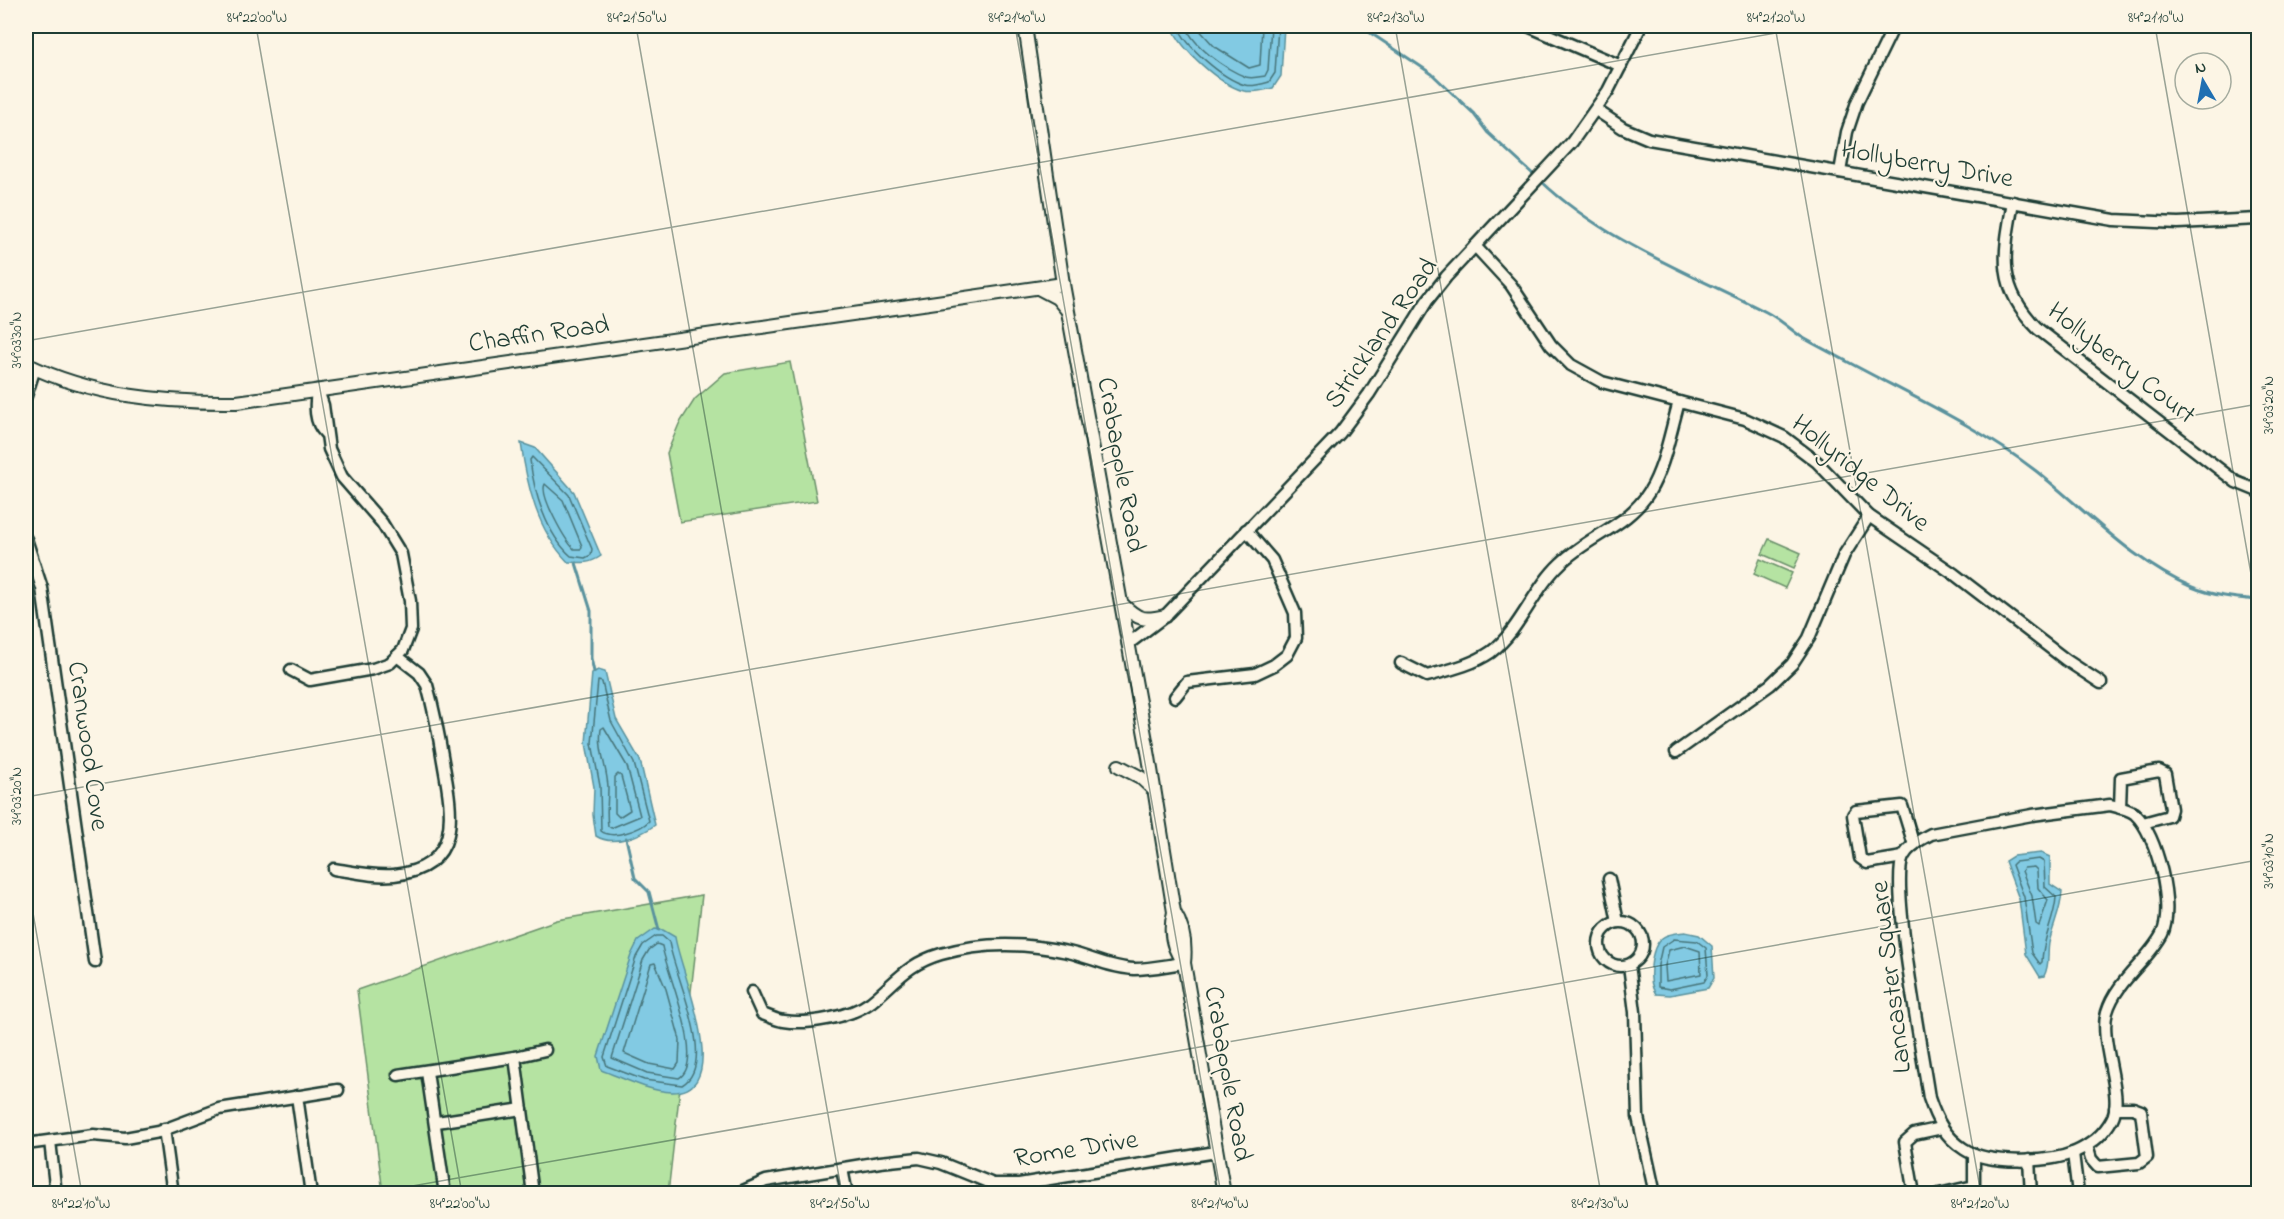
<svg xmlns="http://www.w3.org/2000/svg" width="2284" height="1219" font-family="'Indie Flower',sans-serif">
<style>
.green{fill:#b5e3a2;stroke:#6a906b;stroke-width:1.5}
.water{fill:#82cae3;stroke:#5a929d;stroke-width:1.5}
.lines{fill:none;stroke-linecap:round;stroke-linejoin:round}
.shore{stroke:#47757a;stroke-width:1.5}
.stream{stroke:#5a929d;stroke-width:3}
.minor-casing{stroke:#1f3d34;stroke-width:15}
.tertiary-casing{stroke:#1f3d34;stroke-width:16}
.minor{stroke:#fcf5e5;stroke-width:10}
.tertiary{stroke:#fcf5e5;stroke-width:12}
.ticks{fill:none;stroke:#1f3d34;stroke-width:1.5;stroke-opacity:0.45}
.labels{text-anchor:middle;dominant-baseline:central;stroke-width:4.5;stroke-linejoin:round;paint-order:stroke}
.street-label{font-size:27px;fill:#1f3d34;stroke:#fcf5e5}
.neatline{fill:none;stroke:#1f3d34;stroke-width:2}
.ticks-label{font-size:15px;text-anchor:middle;fill:#1f3d34}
</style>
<rect width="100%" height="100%" fill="#fcf5e5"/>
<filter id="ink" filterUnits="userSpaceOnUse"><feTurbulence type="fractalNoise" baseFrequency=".0167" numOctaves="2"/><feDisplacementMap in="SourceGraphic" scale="12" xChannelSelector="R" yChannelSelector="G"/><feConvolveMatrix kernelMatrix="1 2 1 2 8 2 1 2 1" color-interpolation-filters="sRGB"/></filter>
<g filter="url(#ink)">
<g class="green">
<polygon points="790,362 817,501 680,522 667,453 679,424 695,399 725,373"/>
<polygon points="1769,539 1801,553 1794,568 1762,554"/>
<polygon points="1760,559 1792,573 1785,588 1754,574"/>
<polygon points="702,895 668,1193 383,1193 357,990 557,920"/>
</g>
<g class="water">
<path d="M 1172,26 L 1284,26 L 1281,76 L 1273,88 C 1264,90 1253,93 1244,91 C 1220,85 1180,49 1172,26 Z"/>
<path d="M 521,443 L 535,448 L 574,492 L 601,556 C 590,564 581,563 568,562 C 537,530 527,486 521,443 Z"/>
<path d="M 598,670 L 605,672 L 616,719 L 640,760 L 655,825 C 640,836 613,847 596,836 L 593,815 L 594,787 L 586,743 L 592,673 Z"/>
<path d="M 2041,853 L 2050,857 L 2050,884 L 2062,892 C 2061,911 2053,925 2049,943 C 2047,955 2050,965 2044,976 L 2040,977 L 2026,954 L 2019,899 L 2005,861 L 2013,856 Z"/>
<path d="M 655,929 L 663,930 L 675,937 C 679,968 736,1093 672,1092 C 648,1091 623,1078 601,1070 L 598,1056 L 631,955 L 638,941 Z"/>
<path d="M 1685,932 L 1699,935 L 1712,946 L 1714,978 L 1708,988 L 1670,995 L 1656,994 C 1647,982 1650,948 1662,938 C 1668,933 1677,933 1685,932 Z"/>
</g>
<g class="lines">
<g class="shore">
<path d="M 1178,26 C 1186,47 1223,79 1245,85 C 1252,87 1262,84 1269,82 L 1275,73 L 1278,26"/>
<path d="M 1186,26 C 1193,46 1225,69 1246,77 C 1252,79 1259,77 1265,76 L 1268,70 L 1271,26"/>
<polyline points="1196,26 1214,46 1249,68 1260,65 1262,26"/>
<path d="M 532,457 L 569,495 L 592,549 L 591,555 L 585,558 L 571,556 C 546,534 534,492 530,460 Z"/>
<path d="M 545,484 L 563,500 L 582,546 L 581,549 L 574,549 C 565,540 539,495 545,484 Z"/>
<path d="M 598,681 L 602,682 L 611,721 L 634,763 L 649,821 C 640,830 612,840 601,831 L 600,786 L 592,743 Z"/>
<path d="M 604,727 L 627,766 L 640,816 L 611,828 L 608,826 C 606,812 608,800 608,787 C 607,767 598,750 601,729 Z"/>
<polygon points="618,774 621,776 630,810 619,817 615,813 615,777"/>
<path d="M 2039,859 L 2044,862 L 2045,887 L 2056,897 C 2055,919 2042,939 2042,962 L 2040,964 L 2032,953 L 2024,897 L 2012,865 L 2015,862 Z"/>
<polygon points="2034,867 2037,870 2038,888 2048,900 2039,926 2036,924 2032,896 2022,871 2024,868"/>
<path d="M 656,936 L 662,936 L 669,942 C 674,975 719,1063 682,1085 L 644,1080 L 607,1066 L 604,1057 L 636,957 L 643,945 Z"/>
<polygon points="1674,939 1697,941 1706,948 1708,975 1704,982 1670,989 1658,987 1658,965 1662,947"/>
<path d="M 657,944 L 662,946 C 666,972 707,1061 679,1078 L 647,1073 L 612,1058 L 643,960 L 649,950 Z"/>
<polygon points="1685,946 1700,951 1701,974 1666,981 1665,966 1669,950"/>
<polygon points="655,963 666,989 680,1040 679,1063 675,1069 649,1064 624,1053 651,964"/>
</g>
<g class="stream">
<polyline points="1360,26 1432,74 1473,113 1488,133 1535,176"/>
<path d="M 1540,180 C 1602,240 1691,274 1766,312 C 1778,318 1789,328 1800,336 C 1815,345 1832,353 1848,362 C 1911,396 1979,427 2036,471 C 2086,510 2132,562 2192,587 C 2213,596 2236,598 2258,600"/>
<polyline points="576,563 591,611 591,658 594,672"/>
<polyline points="626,838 635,878 649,892 659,930"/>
</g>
<g class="minor-casing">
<g id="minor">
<polyline points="1528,26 1621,66"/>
<polyline points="1596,110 1623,128 1649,139 2114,220 2178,223 2258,219"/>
<polyline points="1840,172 1847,132 1857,102 1894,26"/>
<path d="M 2013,202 C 2003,256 1997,288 2038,329 L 2236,482 L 2258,491"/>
<polyline points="1475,246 1511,285 1551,345 1571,365 1602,382 1745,419 1784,437 1817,462 1869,516 1954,574 2066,660 2101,683"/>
<path d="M 317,391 C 315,406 314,422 325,433"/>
<polyline points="26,396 35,368"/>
<polyline points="26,539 42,588 95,962"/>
<polyline points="1128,644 1165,616 1340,433 1369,394 1427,301 1446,277 1572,142 1608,91 1641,26"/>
<path d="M 1401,663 L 1427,676 C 1449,670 1472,665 1491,652 C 1521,629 1533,589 1561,563 C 1588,536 1628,526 1649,492 C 1665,466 1670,432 1679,402"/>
<polyline points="291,670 310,680 373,669 390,663 403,650 411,629 410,601 401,554 382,523 342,477 329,449 323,405 318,390"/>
<polyline points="1175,697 1187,682 1255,674 1274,665 1287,655 1296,638 1295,613 1272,560 1246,530"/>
<polyline points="1676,752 1770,685 1792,664 1809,638 1844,555 1869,516"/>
<path d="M 2110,805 C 2118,807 2129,809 2135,814 C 2157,834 2175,907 2162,934 C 2148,961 2116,981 2107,1012 C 2098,1041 2125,1096 2112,1119 C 2104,1134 2091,1145 2075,1152 C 2049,1163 1988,1165 1964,1149 C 1945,1137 1936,1119 1929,1098 C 1923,1055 1890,887 1903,857 C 1909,846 1921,839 1931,834 L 2032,815 Z"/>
<polyline points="2120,808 2121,778 2159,771 2165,774 2171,809 2169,816 2143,823"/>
<polyline points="1903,857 1867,863 1860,858 1853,815 1856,811 1902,806 1914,845"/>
<path d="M 334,869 C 354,872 374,877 394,875 C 464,867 452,811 443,761 C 439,736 434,710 427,685 L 419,673 L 397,656"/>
<polyline points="1609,879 1618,922"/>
<circle cx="1621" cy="944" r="22"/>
<polyline points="1629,965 1635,1012 1638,1117 1655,1194"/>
<path d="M 752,992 L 762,1014 C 769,1016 776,1020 783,1021 C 808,1025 851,1017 871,1002 C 897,981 907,964 941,954 C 982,942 1027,943 1068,952 C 1090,957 1111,968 1134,969 C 1150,969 1168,965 1184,963"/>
<polyline points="515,1057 533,1194"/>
<polyline points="427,1072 445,1194"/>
<polyline points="398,1075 515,1057 545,1050"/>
<polyline points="297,1096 311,1194"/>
<polyline points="437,1122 522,1109"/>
<polyline points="164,1129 173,1194"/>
<polyline points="50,1141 56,1194"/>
<polyline points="26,1144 93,1135 125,1138 158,1132 219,1109 338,1090"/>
<polyline points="2087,1146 2091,1159 2098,1167 2139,1163 2147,1157 2141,1111 2133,1108 2115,1108"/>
<polyline points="2073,1153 2078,1194"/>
<polyline points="2029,1160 2031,1194"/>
<polyline points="842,1169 847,1194"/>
<polyline points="736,1194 766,1181 880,1162 919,1158 941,1163 993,1184 1019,1184 1216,1152"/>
<polyline points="1914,1194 1905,1142 1914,1134 1942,1128"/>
<polyline points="1939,1194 1974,1186 1974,1154"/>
</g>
</g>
<g class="tertiary-casing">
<g id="tertiary">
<path d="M 1025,26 L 1063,284 L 1149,757 L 1174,912 C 1169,931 1171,947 1184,963"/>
<polyline points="1038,288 1057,298 1067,310"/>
<path d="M 26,364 C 92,396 164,403 237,402 L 1063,284"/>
<path d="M 1122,604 C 1138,620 1144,621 1165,616"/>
<polyline points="1119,766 1140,777 1154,790"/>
<path d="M 1174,912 C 1184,928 1186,944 1184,963 L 1224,1194"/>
</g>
</g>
<use href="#minor" class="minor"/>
<use href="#tertiary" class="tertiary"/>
</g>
</g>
<path class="ticks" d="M 256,26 L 462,1194M 636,26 L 842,1194M 1015,26 L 1221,1194M 1395,26 L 1601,1194M 1775,26 L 1981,1194M 2155,26 L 2258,614M 26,341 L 1815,26M 26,797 L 2258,404M 26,873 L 82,1194M 367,1194 L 2258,860"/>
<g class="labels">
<g class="street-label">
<text transform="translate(1927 165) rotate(10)">Hollyberry Drive</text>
<text transform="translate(1382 334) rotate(-55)">Strickland Road</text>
<text transform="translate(539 335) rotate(-8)">Chaffin Road</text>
<text transform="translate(2121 364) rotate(38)">Hollyberry Court</text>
<text transform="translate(1120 465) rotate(80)">Crabapple Road</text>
<text transform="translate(1860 474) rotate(39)">Hollyridge Drive</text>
<text transform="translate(87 746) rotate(82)">Cranwood Cove</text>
<text transform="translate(1892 977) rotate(-97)">Lancaster Square</text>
<text transform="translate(1227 1074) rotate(80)">Crabapple Road</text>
<text transform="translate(1076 1150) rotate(-9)">Rome Drive</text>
</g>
</g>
<rect width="2284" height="1219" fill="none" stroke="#fcf5e5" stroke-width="66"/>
<g transform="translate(2203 81) rotate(350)"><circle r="28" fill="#fcf5e5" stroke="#a4ab9e" stroke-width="1.5"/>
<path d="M0-4.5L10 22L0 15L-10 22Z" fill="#1f6fb2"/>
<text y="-9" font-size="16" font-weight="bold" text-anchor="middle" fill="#1f3d34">N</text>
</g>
<rect x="33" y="33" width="2218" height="1153" class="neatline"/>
<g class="ticks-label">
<text x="257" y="22">84°22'00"W</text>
<text x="637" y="22">84°21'50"W</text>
<text x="1017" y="22">84°21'40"W</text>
<text x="1396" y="22">84°21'30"W</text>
<text x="1776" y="22">84°21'20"W</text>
<text x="2156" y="22">84°21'10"W</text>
<text transform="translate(16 340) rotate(-90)" y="5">34°03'30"N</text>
<text transform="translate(2268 405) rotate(-90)" y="5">34°03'20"N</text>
<text transform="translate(16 796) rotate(-90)" y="5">34°03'20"N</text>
<text transform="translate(2268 861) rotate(-90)" y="5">34°03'10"N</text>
<text x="81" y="1208">84°22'10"W</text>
<text x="460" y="1208">84°22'00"W</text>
<text x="840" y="1208">84°21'50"W</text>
<text x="1220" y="1208">84°21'40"W</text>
<text x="1600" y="1208">84°21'30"W</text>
<text x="1980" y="1208">84°21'20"W</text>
</g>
</svg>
